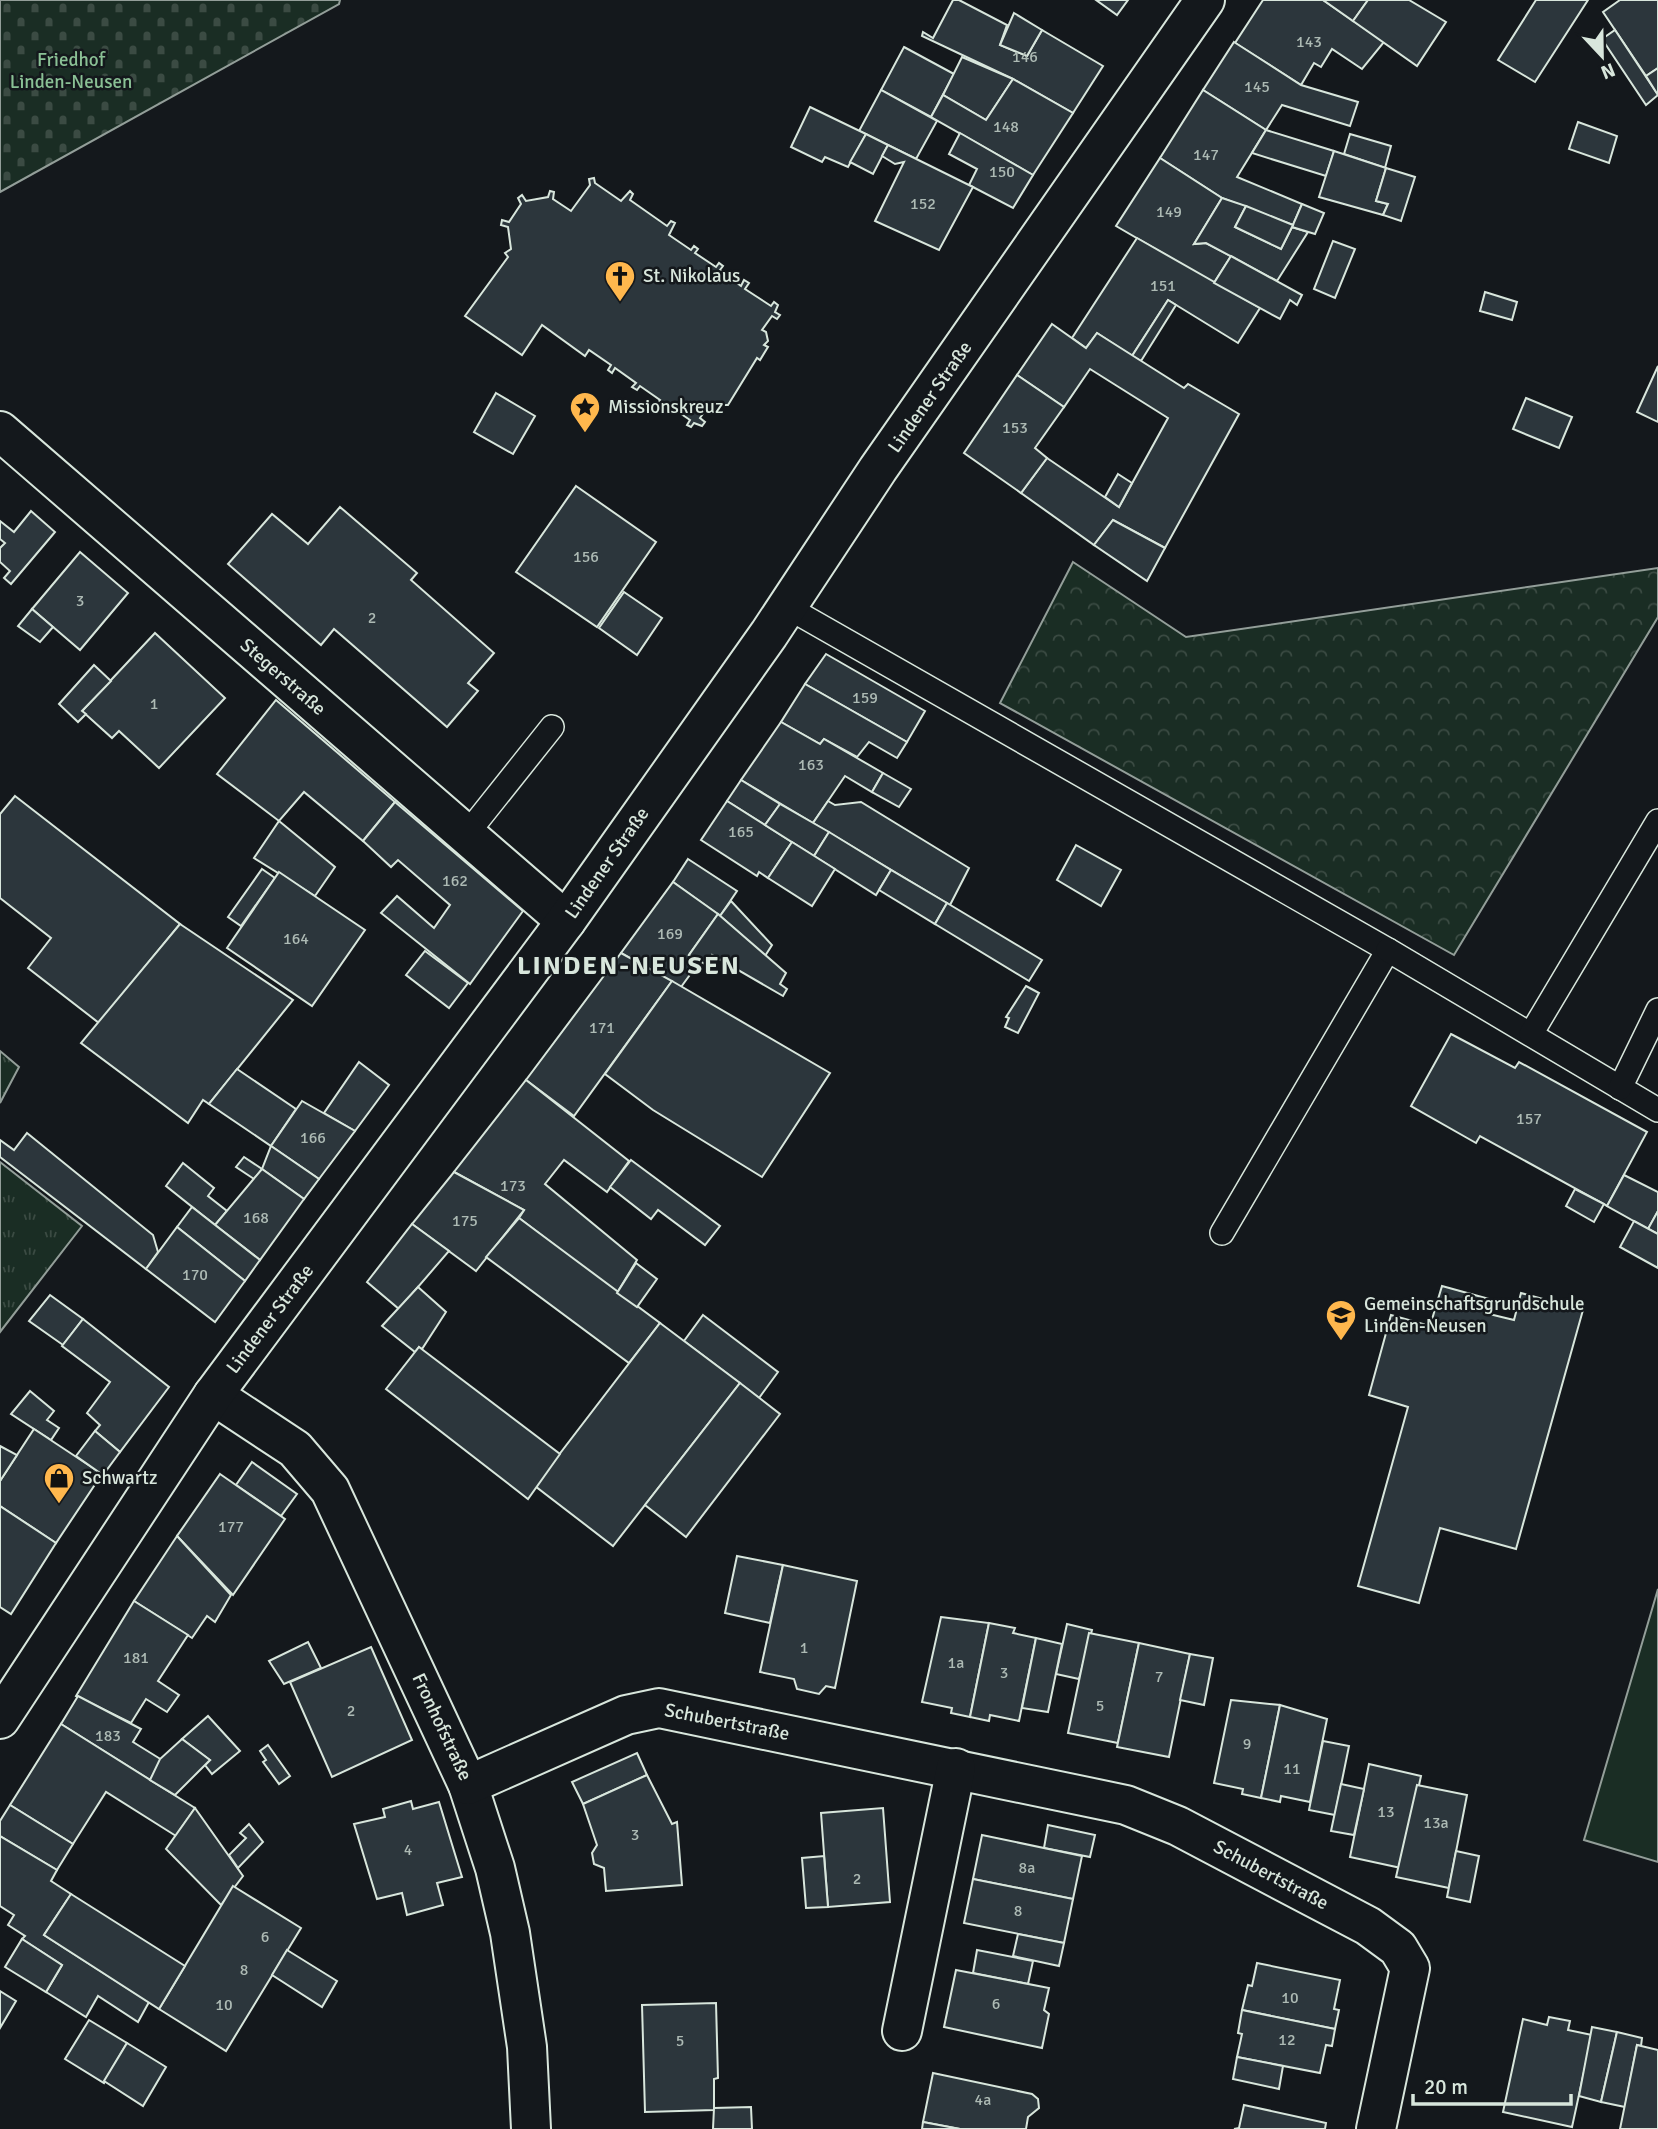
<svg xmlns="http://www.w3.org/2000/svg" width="1658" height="2129" font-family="Signika,sans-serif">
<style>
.grass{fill:url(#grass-tufts);stroke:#939e99;stroke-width:2}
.cemetery{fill:url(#cemetery-stones);stroke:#939e99;stroke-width:2}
.park{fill:url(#park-crowns);stroke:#939e99;stroke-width:2}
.pitch{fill:#1a2d24;stroke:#939e99;stroke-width:2}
.building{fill:#2c363c;stroke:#d8e6dc;stroke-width:2}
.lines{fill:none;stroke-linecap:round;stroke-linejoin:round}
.service-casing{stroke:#d8e6dc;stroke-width:26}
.minor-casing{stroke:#d8e6dc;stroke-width:42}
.secondary-casing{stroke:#d8e6dc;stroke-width:42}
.service{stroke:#14181c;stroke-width:23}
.minor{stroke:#14181c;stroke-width:38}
.secondary{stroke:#14181c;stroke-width:38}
.labels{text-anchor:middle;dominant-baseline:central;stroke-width:5;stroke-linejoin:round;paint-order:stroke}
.number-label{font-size:16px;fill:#adbab4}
.park-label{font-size:19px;fill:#8ac095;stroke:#14181c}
.poi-label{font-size:19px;fill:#d8e6dc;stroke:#14181c;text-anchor:start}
.street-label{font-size:19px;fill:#d8e6dc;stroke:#14181c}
.district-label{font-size:26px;font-weight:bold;letter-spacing:2px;fill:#d8e6dc;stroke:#14181c}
</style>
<defs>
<pattern id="grass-tufts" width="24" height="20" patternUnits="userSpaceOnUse" patternTransform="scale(1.75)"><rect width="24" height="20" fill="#1a2d24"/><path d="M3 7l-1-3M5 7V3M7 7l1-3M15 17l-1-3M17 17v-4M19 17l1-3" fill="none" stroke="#3b4b43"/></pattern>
<pattern id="cemetery-stones" width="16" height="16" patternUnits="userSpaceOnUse" patternTransform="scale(1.75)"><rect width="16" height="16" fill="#1a2d24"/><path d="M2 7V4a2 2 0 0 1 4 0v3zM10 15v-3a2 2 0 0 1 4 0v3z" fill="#3b4b43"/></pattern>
<pattern id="park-crowns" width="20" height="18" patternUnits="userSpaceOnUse" patternTransform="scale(1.75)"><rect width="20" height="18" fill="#1a2d24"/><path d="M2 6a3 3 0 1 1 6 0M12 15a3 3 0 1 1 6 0" fill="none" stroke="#3b4b43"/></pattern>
</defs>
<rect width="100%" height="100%" fill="#14181c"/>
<g class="grass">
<polygon points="0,1051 19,1067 0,1103"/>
<polygon points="0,1162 82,1226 0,1332"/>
</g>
<polygon class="cemetery" points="0,0 340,0 339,4 0,192"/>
<polygon class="park" points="1073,562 1186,637 1658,568 1658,617 1454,955 1000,703"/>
<polygon class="pitch" points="1658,1589 1658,1862 1584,1840"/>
<g class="building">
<polygon points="953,0 959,0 1007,25 1000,45 1027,56 1042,30 1103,66 1073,113 1013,79 922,36 923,32 933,38"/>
<polygon points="1096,0 1128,0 1117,15"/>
<polygon points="1263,0 1323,0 1384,42 1362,69 1332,49 1321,67 1314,63 1301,85 1235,43"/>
<polygon points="1323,0 1368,0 1353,21"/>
<polygon points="1368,0 1409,0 1446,22 1417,66 1353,21"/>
<polygon points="1536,0 1588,0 1535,82 1498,60"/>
<polygon points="1620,0 1658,0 1658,68 1646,76 1603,12"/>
<polygon points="1014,13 1042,30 1027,56 1000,45"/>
<polygon points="1615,30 1658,95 1646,105 1602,39"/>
<polygon points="1234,42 1301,85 1358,102 1350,126 1282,105 1266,130 1203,90"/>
<polygon points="904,47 954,74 931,117 881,90"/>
<polygon points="962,57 1013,79 986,120 943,95"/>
<polygon points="1658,68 1658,95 1646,76"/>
<polygon points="1013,79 1073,113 1033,175 931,117 943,95 986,120"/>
<polygon points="881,90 937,121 916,159 859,131"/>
<polygon points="1203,90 1266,130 1237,177 1302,204 1293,225 1222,198 1160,158"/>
<polygon points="810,107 866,134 848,167 825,157 822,162 791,147"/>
<polygon points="1578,122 1617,136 1609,163 1569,149"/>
<polygon points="1266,130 1334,151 1326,176 1252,153"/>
<polygon points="960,133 1033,175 1013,208 969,185 977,169 949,154"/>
<polygon points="866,134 888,145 873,174 850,162"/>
<polygon points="1350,134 1391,146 1385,168 1344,154"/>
<polygon points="888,145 973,187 939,250 875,221 904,162 895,164 882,156"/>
<polygon points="1334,151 1386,168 1376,201 1388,204 1383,215 1319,197"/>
<polygon points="1160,158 1222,198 1194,244 1206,243 1231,256 1214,283 1116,226"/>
<polygon points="1386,168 1415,177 1401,221 1383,215 1388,204 1376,201"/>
<polygon points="594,178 595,183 621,201 630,191 633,194 630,200 667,226 671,221 675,223 669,235 691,250 694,246 698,249 695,253 716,267 719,263 723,266 720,270 741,286 744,280 749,283 745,289 771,306 774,302 778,305 775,312 780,315 777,319 772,316 762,330 766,332 768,341 764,345 768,347 760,360 757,358 728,405 709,405 700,418 705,422 702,426 694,423 691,427 687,425 690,420 665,403 661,407 657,404 660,400 640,386 637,390 632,387 636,383 615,368 612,373 608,370 611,365 589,350 585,356 542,325 522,355 465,316 508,257 505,253 511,249 508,227 501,225 502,220 509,222 521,204 518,198 522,195 526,201 548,197 550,191 554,192 553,199 571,211 590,185 589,179"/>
<polygon points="1222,198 1246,206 1235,227 1281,249 1292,227 1308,232 1277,281 1206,243 1194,244"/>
<polygon points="1302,204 1324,213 1315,234 1292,227"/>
<polygon points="1246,206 1293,225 1281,249 1235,227"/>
<polygon points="1137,238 1260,308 1238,343 1168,300 1132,356 1097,333 1086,348 1072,338"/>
<polygon points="1333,241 1355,249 1335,298 1314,289"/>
<polygon points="1231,256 1302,295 1297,305 1290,300 1280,319 1214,283"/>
<polygon points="1485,292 1517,302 1512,320 1480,311"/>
<polygon points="1168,300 1176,305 1141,361 1132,356"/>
<polygon points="1052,324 1086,348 1097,333 1184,388 1188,384 1239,414 1165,548 1113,520 1094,545 1021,493 1047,458 1119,507 1168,418 1090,369 1064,407 1017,375"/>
<polygon points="1658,366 1658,422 1637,412"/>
<polygon points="1017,375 1064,407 1035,448 1047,458 1021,493 964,453"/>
<polygon points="496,393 535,416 513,454 474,432"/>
<polygon points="1526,398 1572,417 1559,448 1513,429"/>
<polygon points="1118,474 1132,483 1119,507 1105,497"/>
<polygon points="576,486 656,542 597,627 516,572"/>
<polygon points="340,507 417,573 411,580 494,653 468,683 478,691 447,727 334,629 321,645 228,564 272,514 308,544"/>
<polygon points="31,511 55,532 11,584 4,578 10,571 0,562 0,548 5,543 0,539 0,521 14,532"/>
<polygon points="1113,520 1165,548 1147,581 1094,545"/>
<polygon points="80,552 128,593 80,650 32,609"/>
<polygon points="624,592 662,618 637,655 599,628"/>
<polygon points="32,609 53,627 40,642 18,626"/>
<polygon points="155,633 225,698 159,768 119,731 112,738 82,711"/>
<polygon points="826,654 925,711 907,742 805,684"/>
<polygon points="94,665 111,681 82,711 86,714 78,722 59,704"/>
<polygon points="805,684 907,742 897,758 869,742 857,757 824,739 820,744 781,722"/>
<polygon points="276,700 395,802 363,841 304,792 279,821 217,774"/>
<polygon points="781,722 820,744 824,739 883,773 872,792 845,776 813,823 741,780"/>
<polygon points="883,773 911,789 899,807 872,792"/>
<polygon points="741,780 780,804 765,825 727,801"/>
<polygon points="15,796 180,924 99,1023 28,968 51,938 0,898 0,814"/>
<polygon points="727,801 792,842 768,878 759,872 757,876 701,840"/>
<polygon points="828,801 835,805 861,802 969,868 950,905 813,823"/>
<polygon points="395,802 523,911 470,984 381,913 397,896 434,928 450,905 398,860 391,867 363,841"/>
<polygon points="780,804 829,832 814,856 765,825"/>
<polygon points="279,821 335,867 315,896 254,858"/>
<polygon points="829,832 891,870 876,895 814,856"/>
<polygon points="792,842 835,869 812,906 768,878"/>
<polygon points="1076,845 1121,870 1101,906 1057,880"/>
<polygon points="688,859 737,891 720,916 673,882"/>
<polygon points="262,869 275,878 241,926 228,917"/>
<polygon points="891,870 947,903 935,924 879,890"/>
<polygon points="279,872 365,930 312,1006 227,948"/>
<polygon points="673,882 718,914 689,955 700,961 681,987 621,953"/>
<polygon points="731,901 772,945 765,956 720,916"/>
<polygon points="947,903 1042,960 1029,981 935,924"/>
<polygon points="718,914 786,973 780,984 787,989 783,996 712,955 707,965 689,955"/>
<polygon points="180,924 293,1000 209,1104 203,1100 188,1123 81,1043"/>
<polygon points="425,951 468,983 449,1008 406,975"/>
<polygon points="621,953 672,981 574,1116 526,1080"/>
<polygon points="672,981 830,1073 762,1177 653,1110 605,1074"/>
<polygon points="1026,986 1039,993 1018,1033 1005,1027 1009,1018 1006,1017"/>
<polygon points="1451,1034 1515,1068 1519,1062 1647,1132 1607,1206 1480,1136 1476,1143 1411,1106"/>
<polygon points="359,1062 389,1085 355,1131 324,1113"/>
<polygon points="237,1069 296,1109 271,1146 209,1104"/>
<polygon points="526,1080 629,1161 607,1192 564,1160 545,1184 637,1260 617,1293 519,1218 524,1210 454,1172"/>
<polygon points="302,1101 355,1131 319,1179 271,1146"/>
<polygon points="27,1133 153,1235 158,1252 146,1269 0,1157 0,1140 14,1150"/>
<polygon points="271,1146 319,1179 304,1199 262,1169"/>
<polygon points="244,1157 262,1169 254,1179 236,1167"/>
<polygon points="631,1160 720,1226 705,1245 658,1210 651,1219 610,1187"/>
<polygon points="183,1163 214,1188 208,1196 227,1211 215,1225 166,1186"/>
<polygon points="262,1169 304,1199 260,1260 215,1225"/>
<polygon points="454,1172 524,1210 476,1271 412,1224"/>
<polygon points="1624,1175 1658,1192 1658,1211 1648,1229 1607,1206"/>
<polygon points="1575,1189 1604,1204 1594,1222 1566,1206"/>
<polygon points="192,1207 260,1260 245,1281 177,1227"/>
<polygon points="1658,1211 1658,1234 1648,1229"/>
<polygon points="519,1218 660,1323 629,1363 486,1257"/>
<polygon points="1634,1221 1658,1234 1658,1268 1620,1247"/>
<polygon points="412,1224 449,1251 399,1309 367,1282"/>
<polygon points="177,1227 245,1281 215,1322 146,1269"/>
<polygon points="636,1263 657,1279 637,1307 617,1293"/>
<polygon points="1442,1286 1489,1299 1485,1313 1514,1320 1521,1293 1583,1310 1516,1549 1440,1528 1419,1603 1358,1586 1408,1407 1369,1395 1391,1315 1430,1326"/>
<polygon points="418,1287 446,1312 422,1349 419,1347 415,1352 382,1326"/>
<polygon points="50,1295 83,1319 63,1345 29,1321"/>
<polygon points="703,1315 778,1372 759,1398 684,1341"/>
<polygon points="83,1319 169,1387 120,1452 95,1431 100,1425 87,1413 110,1382 62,1346"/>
<polygon points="660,1323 740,1383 613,1546 535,1486"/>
<polygon points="419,1347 560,1454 528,1499 386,1389"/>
<polygon points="740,1383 780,1414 686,1537 645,1505"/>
<polygon points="30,1391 54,1411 47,1420 59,1428 51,1440 11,1414"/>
<polygon points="34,1429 102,1474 56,1543 0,1506 0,1481"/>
<polygon points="95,1431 120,1452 103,1475 76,1456"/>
<polygon points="0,1446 17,1455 0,1481"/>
<polygon points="252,1462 297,1494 281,1516 236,1485"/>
<polygon points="220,1474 285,1519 233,1595 177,1536"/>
<polygon points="0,1506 56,1543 11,1614 0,1607"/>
<polygon points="177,1536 231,1595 215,1622 207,1616 192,1638 134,1601"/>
<polygon points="737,1556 783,1565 770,1623 725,1613"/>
<polygon points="783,1565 857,1581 835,1688 826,1686 819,1694 797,1689 794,1679 760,1672"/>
<polygon points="134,1601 188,1635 158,1681 179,1695 167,1712 146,1699 131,1723 76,1696"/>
<polygon points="941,1617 989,1623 970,1717 951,1713 952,1708 922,1702"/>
<polygon points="989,1623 1015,1628 1013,1633 1036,1638 1019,1721 990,1715 989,1721 970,1717"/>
<polygon points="1067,1624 1092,1630 1079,1679 1056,1674"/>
<polygon points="1089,1633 1139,1643 1118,1743 1068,1733"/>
<polygon points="1036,1638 1062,1644 1048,1712 1022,1708"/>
<polygon points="308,1642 321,1668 284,1684 269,1661"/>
<polygon points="1139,1643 1190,1654 1169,1757 1117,1747"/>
<polygon points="371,1647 412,1740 332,1777 290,1682"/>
<polygon points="1190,1654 1213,1658 1204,1705 1180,1700"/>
<polygon points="78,1696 141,1729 133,1742 162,1760 150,1780 61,1724"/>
<polygon points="1231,1700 1280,1705 1261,1798 1242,1794 1243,1789 1214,1783"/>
<polygon points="1280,1705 1327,1719 1310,1802 1281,1796 1280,1802 1261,1798"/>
<polygon points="208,1716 240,1751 212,1774 205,1765 210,1760 182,1739"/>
<polygon points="61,1724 195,1808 176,1836 106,1792 73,1844 10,1805"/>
<polygon points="182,1739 210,1760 175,1795 150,1780 160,1759"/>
<polygon points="1323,1741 1349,1746 1335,1815 1309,1810"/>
<polygon points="268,1745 290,1776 279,1784 263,1762 266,1760 260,1751"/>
<polygon points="637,1753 647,1775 583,1804 572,1782"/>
<polygon points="1369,1764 1421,1776 1401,1868 1350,1857"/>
<polygon points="647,1775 672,1824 677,1822 682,1885 606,1891 604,1868 594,1864 592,1853 597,1845 583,1804"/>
<polygon points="1341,1784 1364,1789 1354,1835 1331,1831"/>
<polygon points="1417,1785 1467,1795 1449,1888 1396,1877"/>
<polygon points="411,1801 413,1809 439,1802 462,1877 437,1883 443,1905 407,1915 402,1893 377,1899 354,1824 385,1817 383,1809"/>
<polygon points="10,1805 73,1844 57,1870 0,1836 0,1821"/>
<polygon points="195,1808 243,1876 221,1905 166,1849"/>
<polygon points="883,1808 890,1902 828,1907 821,1813"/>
<polygon points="249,1824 263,1842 238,1868 229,1855 246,1838 240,1833"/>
<polygon points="1048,1825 1095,1835 1090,1857 1044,1848"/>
<polygon points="982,1835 1082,1856 1073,1899 973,1879"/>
<polygon points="0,1836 57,1870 51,1881 71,1894 44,1935 149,2002 138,2022 98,1996 86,2017 46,1992 62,1965 22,1939 25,1936 8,1925 14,1915 0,1906"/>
<polygon points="1456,1851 1479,1856 1470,1902 1447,1897"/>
<polygon points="824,1856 828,1907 806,1908 802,1858"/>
<polygon points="973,1879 1073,1899 1064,1943 964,1923"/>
<polygon points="233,1886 301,1928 226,2051 159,2009"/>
<polygon points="71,1894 185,1966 159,2009 44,1935"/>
<polygon points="1018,1934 1064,1943 1059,1966 1013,1956"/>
<polygon points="22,1939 62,1965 46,1992 5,1967"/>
<polygon points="287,1950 337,1981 322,2007 272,1975"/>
<polygon points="977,1950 1033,1961 1028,1984 973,1973"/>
<polygon points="1257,1963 1340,1980 1334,2009 1339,2010 1335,2029 1242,2010 1248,1985 1252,1986"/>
<polygon points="956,1970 1049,1988 1044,2010 1049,2014 1042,2048 944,2027"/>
<polygon points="0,1991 16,2001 0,2028"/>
<polygon points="716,2003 718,2078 714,2079 714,2110 645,2112 642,2005"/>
<polygon points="1242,2010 1335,2029 1332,2046 1326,2045 1320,2073 1237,2057 1242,2034 1238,2033"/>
<polygon points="1549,2017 1570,2021 1568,2030 1592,2035 1572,2127 1503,2112 1523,2019 1547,2025"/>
<polygon points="89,2020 127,2043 104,2083 65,2059"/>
<polygon points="1592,2027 1617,2032 1601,2102 1579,2096"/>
<polygon points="1617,2032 1642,2038 1641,2046 1637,2045 1625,2107 1601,2102"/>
<polygon points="127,2043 166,2067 143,2106 104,2081"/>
<polygon points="1637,2045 1658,2050 1658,2129 1620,2129"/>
<polygon points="1237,2057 1283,2066 1279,2089 1233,2079"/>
<polygon points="933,2073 1032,2094 1038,2099 1039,2108 1028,2117 1026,2129 960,2129 923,2122"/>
<polygon points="1244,2105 1326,2123 1325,2129 1234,2129 1239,2128"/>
<polygon points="751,2107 752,2129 713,2129 714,2108"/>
<polygon points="923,2122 960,2129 922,2129"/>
</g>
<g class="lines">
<g class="service-casing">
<g id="service">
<polyline points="787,607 1388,950 1222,1233"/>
<polyline points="466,835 552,727"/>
<polyline points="1388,950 1658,1110"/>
<polyline points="1531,1034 1658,821"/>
<polyline points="1620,1088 1658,1010"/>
</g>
</g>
<g class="minor-casing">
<g id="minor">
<polyline points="0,431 566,921"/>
<polyline points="213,1395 295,1449 330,1490 468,1785 495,1868 510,1933 527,2047 531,2129"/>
<polyline points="468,1785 626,1715 659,1708 1126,1805 1178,1826 1368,1926 1398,1948 1410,1968 1376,2129"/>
<polyline points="902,2031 956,1768"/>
</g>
</g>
<g class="secondary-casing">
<polyline id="secondary" points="0,1719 213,1395 566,921 769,634 878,469 1205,0"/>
</g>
<use href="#service" class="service"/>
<use href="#minor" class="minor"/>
<use href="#secondary" class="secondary"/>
</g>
<defs>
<g id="church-pin" transform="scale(1.575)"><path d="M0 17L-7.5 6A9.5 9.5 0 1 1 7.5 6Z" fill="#ffb74d" stroke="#14181c"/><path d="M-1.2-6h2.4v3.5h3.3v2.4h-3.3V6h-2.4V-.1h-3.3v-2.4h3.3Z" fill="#111"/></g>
<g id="sight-pin" transform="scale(1.575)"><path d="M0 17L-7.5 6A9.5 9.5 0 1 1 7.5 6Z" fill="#ffb74d" stroke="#14181c"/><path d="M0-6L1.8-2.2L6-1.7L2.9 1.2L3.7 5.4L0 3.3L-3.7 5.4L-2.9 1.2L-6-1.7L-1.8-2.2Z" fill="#111"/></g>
<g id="school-pin" transform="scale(1.575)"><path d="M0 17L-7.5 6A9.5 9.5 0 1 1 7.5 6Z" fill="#ffb74d" stroke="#14181c"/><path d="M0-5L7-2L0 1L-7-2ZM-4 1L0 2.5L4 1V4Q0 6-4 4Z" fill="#111"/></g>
<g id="shop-pin" transform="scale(1.575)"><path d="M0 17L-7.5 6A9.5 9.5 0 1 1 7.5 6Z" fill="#ffb74d" stroke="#14181c"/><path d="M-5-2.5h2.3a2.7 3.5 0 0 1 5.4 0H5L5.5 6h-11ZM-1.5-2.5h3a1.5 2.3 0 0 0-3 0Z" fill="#111"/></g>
</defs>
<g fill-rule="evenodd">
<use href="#church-pin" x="620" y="276"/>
<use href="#sight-pin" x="585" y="407"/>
<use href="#school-pin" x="1341" y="1315"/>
<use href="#shop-pin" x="59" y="1478"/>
</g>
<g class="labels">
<g class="number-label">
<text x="1309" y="42">143</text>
<text x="1025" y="57">146</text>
<text x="1257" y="87">145</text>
<text x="1006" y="127">148</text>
<text x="1206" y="155">147</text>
<text x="1002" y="172">150</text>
<text x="923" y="204">152</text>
<text x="1169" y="212">149</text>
<text x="1163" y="286">151</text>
<text x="1015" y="428">153</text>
<text x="586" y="557">156</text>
<text x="80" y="601">3</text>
<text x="372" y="618">2</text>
<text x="865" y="698">159</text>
<text x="154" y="704">1</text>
<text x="811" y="765">163</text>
<text x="741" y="832">165</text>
<text x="455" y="881">162</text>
<text x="670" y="934">169</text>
<text x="296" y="939">164</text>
<text x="602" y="1028">171</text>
<text x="1529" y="1119">157</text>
<text x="313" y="1138">166</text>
<text x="513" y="1186">173</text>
<text x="256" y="1218">168</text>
<text x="465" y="1221">175</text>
<text x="195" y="1275">170</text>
<text x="231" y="1527">177</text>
<text x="804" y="1648">1</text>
<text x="136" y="1658">181</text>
<text x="956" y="1663">1a</text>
<text x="1004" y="1673">3</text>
<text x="1159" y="1677">7</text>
<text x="1100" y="1706">5</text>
<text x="351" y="1711">2</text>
<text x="108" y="1736">183</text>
<text x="1247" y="1744">9</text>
<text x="1292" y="1769">11</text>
<text x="1386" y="1812">13</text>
<text x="1436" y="1823">13a</text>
<text x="635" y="1835">3</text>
<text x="408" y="1850">4</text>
<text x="1027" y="1868">8a</text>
<text x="857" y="1879">2</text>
<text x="1018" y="1911">8</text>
<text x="265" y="1937">6</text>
<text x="244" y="1970">8</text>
<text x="1290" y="1998">10</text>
<text x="996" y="2004">6</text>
<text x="224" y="2005">10</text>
<text x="1287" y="2040">12</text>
<text x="680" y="2041">5</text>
<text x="983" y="2100">4a</text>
</g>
<g class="park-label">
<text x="71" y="60">Friedhof<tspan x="71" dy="22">Linden-Neusen</tspan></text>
</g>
<g class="poi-label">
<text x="643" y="276">St. Nikolaus</text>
<text x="608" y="407">Missionskreuz</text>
<text x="1364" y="1304">Gemeinschaftsgrundschule<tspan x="1364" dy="22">Linden-Neusen</tspan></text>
<text x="82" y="1478">Schwartz</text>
</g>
<g class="street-label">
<text transform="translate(930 397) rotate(-55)">Lindener Straße</text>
<text transform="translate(283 677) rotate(41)">Stegerstraße</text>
<text transform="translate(607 863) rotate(-55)">Lindener Straße</text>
<text transform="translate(270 1319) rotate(-53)">Lindener Straße</text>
<text transform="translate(727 1722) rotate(11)">Schubertstraße</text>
<text transform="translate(442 1727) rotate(65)">Fronhofstraße</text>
<text transform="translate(1271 1875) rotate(28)">Schubertstraße</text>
</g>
<g class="district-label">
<text x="629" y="966">LINDEN-NEUSEN</text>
</g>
</g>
<g transform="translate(1602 56) rotate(158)" stroke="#14181c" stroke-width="5" paint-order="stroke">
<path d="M0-5L12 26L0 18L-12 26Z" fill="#d8e6dc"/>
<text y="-10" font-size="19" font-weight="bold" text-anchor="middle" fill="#d8e6dc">N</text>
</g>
<path d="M1413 2094v10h158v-10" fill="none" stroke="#d8e6dc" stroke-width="3.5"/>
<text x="1424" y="2094" font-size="21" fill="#d8e6dc" stroke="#14181c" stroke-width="5" paint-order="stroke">20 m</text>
</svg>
